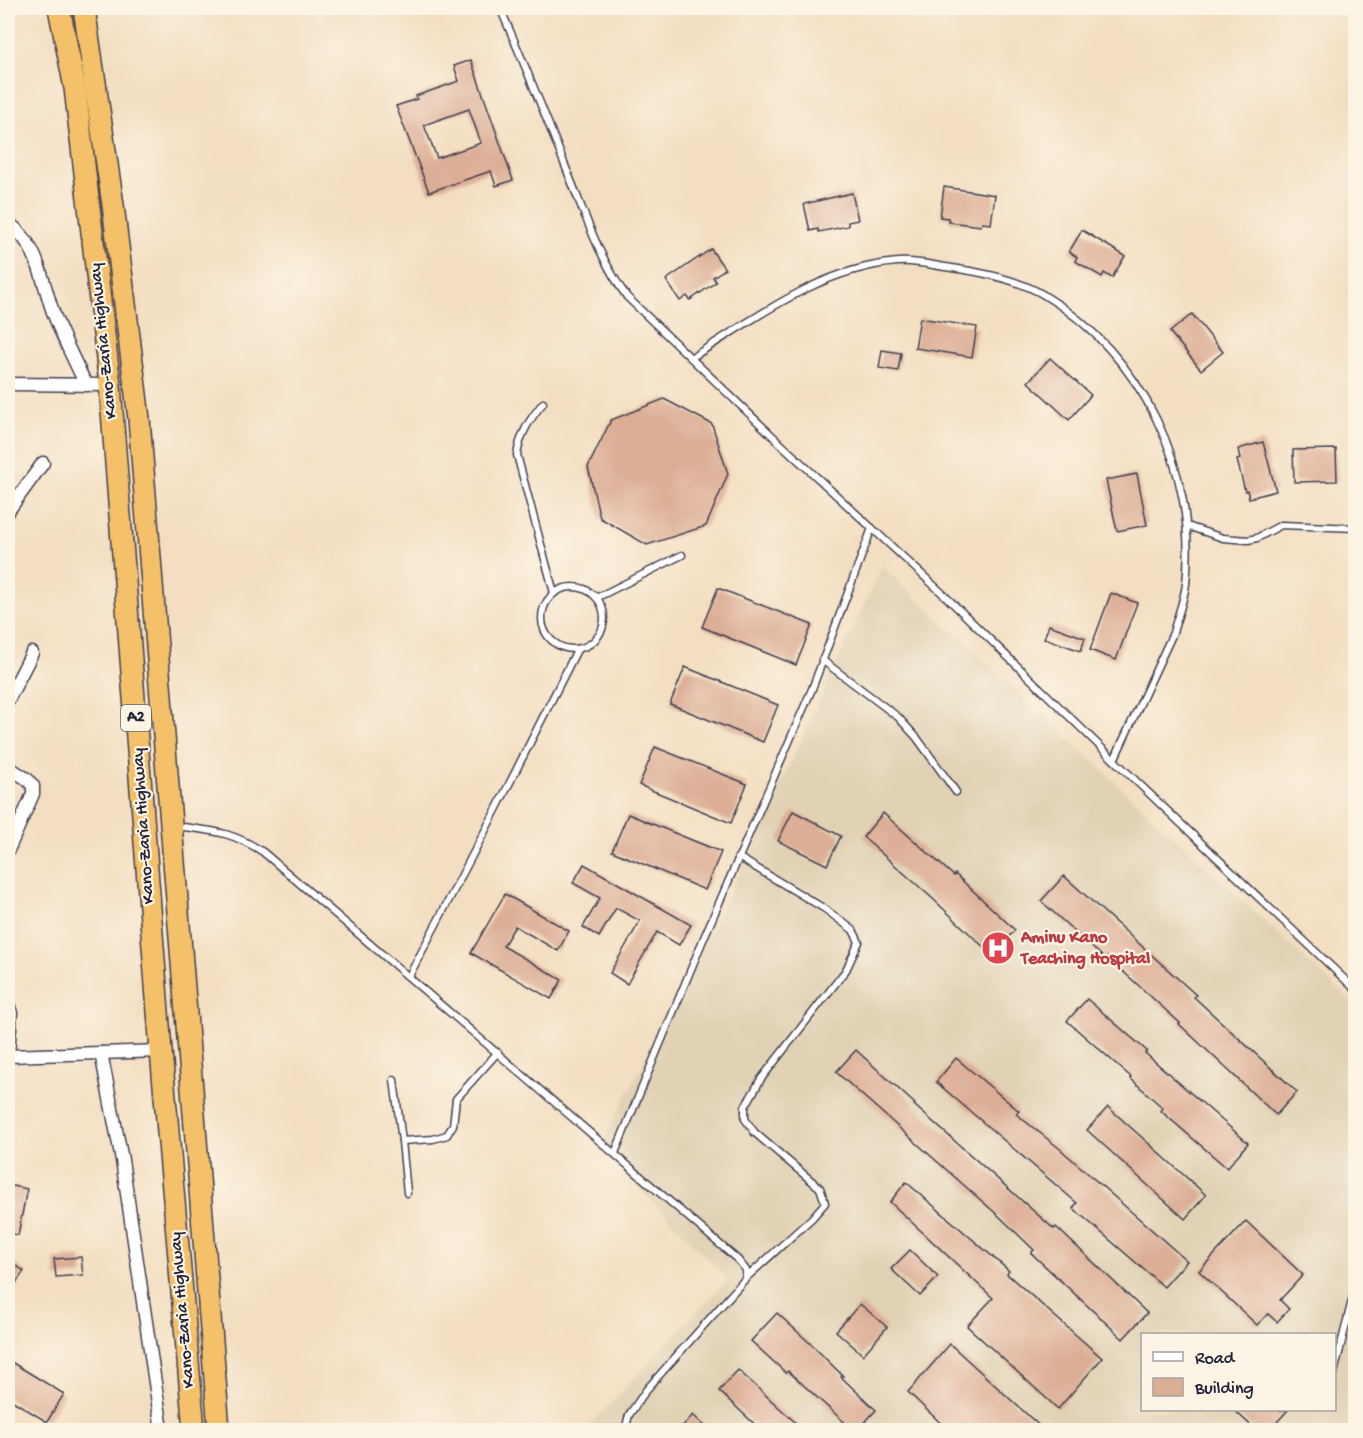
<svg xmlns="http://www.w3.org/2000/svg" width="1363" height="1438" font-family="'Gochi Hand',sans-serif">
<style>
.built{fill:#e1d2b5;fill-rule:evenodd}
.building{fill:#ddae96;fill-rule:evenodd}
.lines{fill:none;stroke-linecap:round;stroke-linejoin:round}
.service-casing{stroke:#413e4f;stroke-width:9}
.minor-casing{stroke:#413e4f;stroke-width:15}
.trunk-casing{stroke:#413e4f;stroke-width:24}
.service{stroke:#fff;stroke-width:6}
.minor{stroke:#fff;stroke-width:12}
.trunk{stroke:#f4c16a;stroke-width:21}
.labels{text-anchor:middle;dominant-baseline:central;stroke-width:4.5;stroke-linejoin:round;paint-order:stroke}
.shield{fill:#fcf5e5;stroke:#63616e;stroke-width:1.5}
.shield-label{font-size:16px;font-weight:bold;fill:#22223b}
.street-label{font-size:18px;fill:#22223b;stroke:#fcf5e5}
.health-label{font-size:18px;font-weight:bold;fill:#be3a42;stroke:#fcf5e5;text-anchor:start}
</style>
<rect width="100%" height="100%" fill="#fcf5e5"/>
<filter id="ink" filterUnits="userSpaceOnUse"><feTurbulence type="fractalNoise" baseFrequency=".0167" numOctaves="2"/><feDisplacementMap in="SourceGraphic" scale="12" xChannelSelector="R" yChannelSelector="G"/><feConvolveMatrix kernelMatrix="1 2 1 2 8 2 1 2 1" color-interpolation-filters="sRGB"/></filter>
<filter id="wash" filterUnits="userSpaceOnUse"><feTurbulence type="fractalNoise" baseFrequency=".008" numOctaves="4" result="noise"/><feDisplacementMap in="SourceGraphic" scale="24" xChannelSelector="R" yChannelSelector="G"/><feGaussianBlur stdDeviation="1.35" result="paint"/><feColorMatrix in="noise" values="0 0 0 0 0 0 0 0 0 0 0 0 0 0 0 0 0 1.4 0 .05"/><feComposite in="paint" operator="in"/></filter>
<g filter="url(#wash)">
<rect width="100%" height="100%" fill="#f3dec1"/>
<path class="built" d="M 882,566 L 1355,1005 L 1355,1430 L 585,1430 L 728,1279 L 600,1148 L 730,892 ZM 1142,1334 L 1334,1334 L 1334,1410 L 1142,1410 Z"/>
<g id="blocks">
<g class="building">
<path d="M 471,60 L 513,180 L 496,186 L 491,171 L 429,192 L 396,106 L 417,99 L 416,96 L 459,81 L 454,66 ZM 469,109 L 481,143 L 437,158 L 424,125 Z"/>
<polygon points="944,187 995,195 991,224 982,223 981,226 949,222 948,218 940,217"/>
<polygon points="852,193 858,220 848,222 848,226 819,232 818,229 810,231 804,204"/>
<polygon points="1082,230 1125,256 1112,278 1104,273 1102,277 1075,261 1077,257 1069,252"/>
<polygon points="711,249 725,269 713,277 716,282 690,300 687,296 680,301 666,280"/>
<polygon points="1192,314 1223,352 1201,370 1170,332"/>
<polygon points="920,318 977,327 972,357 915,348"/>
<polygon points="882,350 901,353 898,371 879,368"/>
<polygon points="1050,358 1091,395 1069,420 1028,382"/>
<polygon points="664,399 712,424 728,474 706,526 647,545 600,518 588,467 611,420"/>
<polygon points="1263,442 1276,491 1249,498 1247,490 1245,491 1237,460 1240,459 1238,449"/>
<polygon points="1336,449 1337,481 1294,482 1293,450"/>
<polygon points="1137,474 1147,525 1117,531 1106,480"/>
<polygon points="718,588 812,625 796,665 702,627"/>
<polygon points="1111,593 1137,603 1116,660 1090,650"/>
<polygon points="1049,625 1085,638 1081,651 1044,638"/>
<polygon points="685,667 778,705 763,742 670,704"/>
<polygon points="655,747 747,784 731,823 639,785"/>
<polygon points="793,811 841,836 827,865 778,841"/>
<polygon points="883,813 954,876 955,874 1015,930 992,955 932,898 863,837"/>
<polygon points="628,814 721,852 705,890 612,851"/>
<polygon points="584,864 691,925 679,945 657,932 627,984 610,973 640,921 616,908 599,937 583,927 600,898 573,883"/>
<polygon points="1064,876 1196,995 1194,997 1297,1092 1276,1115 1179,1024 1180,1023 1107,957 1105,959 1041,901"/>
<polygon points="505,894 569,931 558,951 515,926 503,946 562,980 551,999 471,953"/>
<polygon points="1087,999 1147,1051 1145,1053 1248,1143 1227,1168 1161,1111 1163,1108 1130,1078 1131,1077 1067,1021"/>
<polygon points="856,1050 915,1104 914,1105 1054,1229 1056,1227 1147,1313 1123,1339 1031,1253 1034,1250 1001,1218 836,1072"/>
<polygon points="956,1058 1019,1111 1016,1114 1059,1148 1187,1261 1164,1287 1073,1208 1077,1203 936,1082"/>
<polygon points="1108,1107 1206,1195 1185,1219 1087,1130"/>
<polygon points="906,1182 1009,1271 1007,1274 1102,1358 1058,1409 967,1326 993,1298 890,1202"/>
<polygon points="8,1185 27,1189 18,1235 8,1233"/>
<polygon points="1246,1221 1303,1275 1280,1300 1289,1309 1277,1322 1268,1314 1257,1325 1199,1271"/>
<polygon points="910,1250 938,1277 920,1296 891,1269"/>
<polygon points="81,1257 83,1275 56,1277 54,1259"/>
<polygon points="8,1260 24,1271 8,1295"/>
<polygon points="860,1304 887,1327 863,1355 836,1331"/>
<polygon points="777,1313 812,1345 843,1376 841,1377 876,1410 857,1431 854,1431 788,1371 786,1373 751,1341"/>
<polygon points="950,1344 1045,1431 949,1431 908,1392"/>
<polygon points="8,1360 64,1394 47,1422 8,1398"/>
<polygon points="738,1370 795,1422 793,1424 800,1431 762,1431 719,1391"/>
<polygon points="1234,1410 1288,1410 1269,1431 1257,1431"/>
<polygon points="693,1415 710,1431 678,1431"/>
</g>
</g>
</g>
<g filter="url(#ink)">
<use href="#blocks" fill-opacity="0" stroke="#413e4f" stroke-width="1.5"/>
<g class="lines">
<g class="service-casing">
<g id="service">
<path d="M 500,8 C 524,62 546,117 568,173 C 585,215 600,260 627,297 L 783,446 L 941,592 L 1114,760 L 1356,990"/>
<path d="M 691,358 C 756,318 820,268 898,262 C 915,260 935,266 952,268 C 980,272 1019,280 1044,295 C 1142,354 1198,470 1186,584 C 1184,601 1177,617 1173,633 L 1114,760"/>
<path d="M 543,403 C 530,419 520,434 517,455 L 554,593"/>
<polyline points="1187,526 1223,538 1248,540 1257,538 1281,525 1356,528"/>
<circle cx="573" cy="618" r="31"/>
<polyline points="598,597 682,555"/>
<polyline points="822,660 898,717 917,738 956,792"/>
<path d="M 176,826 C 213,831 231,831 263,852 L 738,1260 L 746,1270 L 746,1278 L 647,1389 L 629,1415 L 625,1430"/>
<polyline points="738,857 825,909 853,930 859,942 846,970 761,1079 745,1107 745,1119 755,1133 820,1188 825,1203 812,1218 746,1278"/>
<polyline points="409,976 497,808 577,650"/>
<polyline points="394,1080 402,1141"/>
<polyline points="615,1153 703,940 812,689 872,528"/>
<polyline points="407,1193 402,1141 433,1139 447,1135 453,1125 456,1099 498,1052"/>
<polyline points="1334,1373 1356,1284"/>
</g>
</g>
<g class="minor-casing">
<g id="minor">
<path d="M 8,223 C 38,243 42,281 53,312 C 62,337 75,361 86,385"/>
<polyline points="8,384 110,385"/>
<polyline points="8,511 43,463"/>
<polyline points="8,700 32,653"/>
<polyline points="8,767 27,779 33,786 33,794 8,850"/>
<polyline points="8,1004 11,1013 8,1056"/>
<polyline points="101,1053 122,1160 162,1430"/>
<polyline points="8,1056 161,1051"/>
</g>
</g>
<g class="trunk-casing">
<g id="trunk">
<polyline points="59,8 75,88 110,385 161,1051 194,1430"/>
<polyline points="84,8 113,205 139,419 219,1430"/>
</g>
</g>
<use href="#service" class="service"/>
<use href="#minor" class="minor"/>
<use href="#trunk" class="trunk"/>
</g>
</g>
<defs>
<g id="hospital-disc" transform="scale(1.725)"><circle r="9.5" fill="#e0444e" stroke="#fcf5e5"/><path d="M-5-5h3v3.5h4V-5h3V5h-3V1.5h-4V5h-3Z" fill="#fff"/></g>
</defs>
<g fill-rule="evenodd">
<use href="#hospital-disc" x="998" y="948"/>
</g>
<g class="labels">
<rect class="shield" x="121" y="705" width="30" height="26" rx="4.5"/>
<g class="shield-label">
<text x="136" y="718">A2</text>
</g>
<g class="street-label">
<text transform="translate(104 341) rotate(-96)">Kano-Zaria Highway</text>
<text transform="translate(144 826) rotate(-94)">Kano-Zaria Highway</text>
<text transform="translate(183 1310) rotate(-95)">Kano-Zaria Highway</text>
</g>
<g class="health-label">
<text x="1021" y="938">Aminu Kano<tspan x="1021" dy="21">Teaching Hospital</tspan></text>
</g>
</g>
<rect width="1363" height="1438" fill="none" stroke="#fcf5e5" stroke-width="30"/>
<rect x="1141" y="1333" width="195" height="78" fill="#fcf5e5" stroke="#a5a1a1" stroke-width="1.5"/>
<rect x="1153" y="1352" width="30" height="9" fill="#ffffff" stroke="#a5a1a1" stroke-width="1.5"/>
<text x="1195" y="1363" font-size="18" fill="#22223b">Road</text>
<rect x="1153" y="1378" width="30" height="18" fill="#ddae96" stroke="#a5a1a1" stroke-width="1.5"/>
<text x="1195" y="1393" font-size="18" fill="#22223b">Building</text>
</svg>
